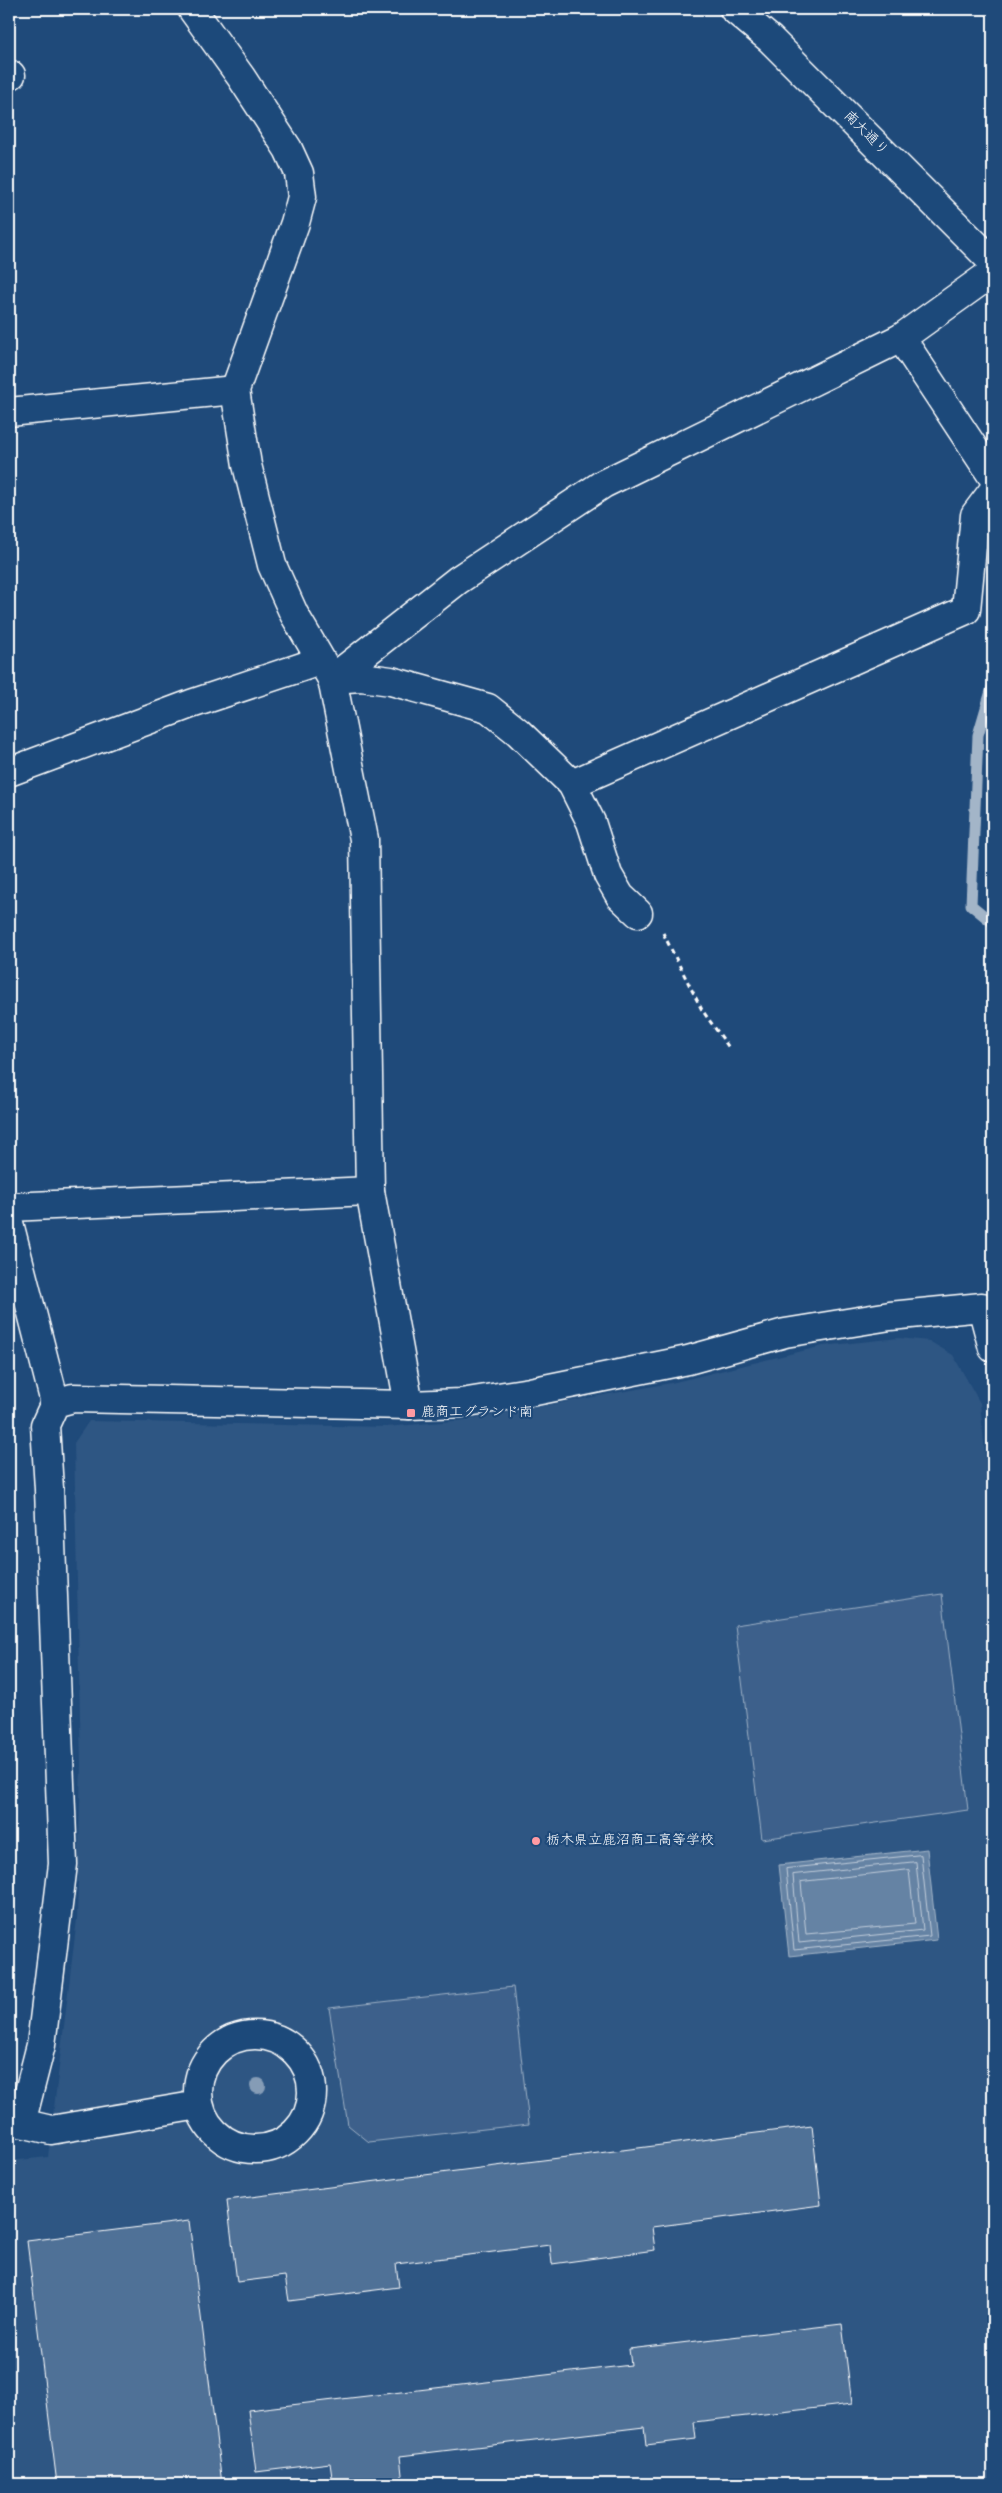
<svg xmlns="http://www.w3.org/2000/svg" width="1002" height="2493" font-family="'Gochi Hand','Klee One',sans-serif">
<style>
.built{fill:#2e5683}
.green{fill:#3c618b;stroke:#9eb0c5}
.water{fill:#6583a4;stroke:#a3b5c8}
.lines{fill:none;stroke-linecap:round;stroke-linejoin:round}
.shore{stroke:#c1cddb;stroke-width:1}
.stream{stroke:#a3b5c8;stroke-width:11}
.building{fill:#507197;stroke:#fff}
.minor-casing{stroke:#fff;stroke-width:31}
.path{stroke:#fff;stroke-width:3;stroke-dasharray:5 4;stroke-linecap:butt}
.minor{stroke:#1f4a7a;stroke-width:28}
.tree{fill:#859cb6}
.poi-dot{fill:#ff9aa2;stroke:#1f4a7a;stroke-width:2}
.labels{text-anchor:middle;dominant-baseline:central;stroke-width:4.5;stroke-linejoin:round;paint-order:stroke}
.street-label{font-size:14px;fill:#fff;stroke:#1f4a7a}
.poi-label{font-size:14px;fill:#fff;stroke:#1f4a7a;text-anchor:start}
</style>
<rect width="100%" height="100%" fill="#1f4a7a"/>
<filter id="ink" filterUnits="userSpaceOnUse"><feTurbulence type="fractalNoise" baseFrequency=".02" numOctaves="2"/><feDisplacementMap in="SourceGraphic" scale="10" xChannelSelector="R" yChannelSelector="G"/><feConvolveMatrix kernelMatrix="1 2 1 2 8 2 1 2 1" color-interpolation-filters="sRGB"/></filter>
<g filter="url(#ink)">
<polygon class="built" points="899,1338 929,1341 953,1355 980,1403 993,1533 993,2484 9,2484 9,2161 48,2157 77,1919 81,1764 74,1443 89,1421 386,1427 465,1420 671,1383 823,1346"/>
<g class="green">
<polygon points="942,1594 968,1810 762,1839 735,1625"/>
<polygon points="513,1987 529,2124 369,2142 348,2125 329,2008"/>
</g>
<polygon class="water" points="927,1849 937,1940 789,1956 779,1865"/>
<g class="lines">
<g class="shore">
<polygon points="921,1855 930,1936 794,1950 786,1869"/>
<polygon points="916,1862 923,1930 799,1943 793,1875"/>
<polygon points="909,1870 915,1924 806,1934 801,1882"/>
</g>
<polyline class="stream" points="993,684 978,735 971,905 993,923"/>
</g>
<g class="building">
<polygon points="812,2126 821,2205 652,2227 655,2250 552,2264 550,2245 396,2264 399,2287 289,2301 285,2276 237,2282 227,2200"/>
<polygon points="189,2221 222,2484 57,2484 27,2241"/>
<polygon points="842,2324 852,2404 694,2422 696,2439 646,2445 644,2427 400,2456 403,2484 333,2484 330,2463 256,2472 248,2410 631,2365 629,2349"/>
</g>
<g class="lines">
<g class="minor-casing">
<g id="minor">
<polyline points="192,9 241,77 288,149 299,173 302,197 295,223 235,390 247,465 272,565 294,614 332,679 364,839 370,1191 409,1405"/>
<polyline points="734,9 770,39 993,262"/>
<polyline points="9,76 11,75"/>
<polyline points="993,272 901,338 993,477"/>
<polyline points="9,412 235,390"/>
<polyline points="332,679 458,580 603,484 901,338"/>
<polyline points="332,679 361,677 391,681 488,708 518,732 572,784 591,822 608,875 620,896 638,913"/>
<polyline points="9,772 191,704 320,661"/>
<polyline points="572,784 966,610 975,515 993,491"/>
<polyline points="9,1207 370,1191"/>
<polyline points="9,1223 55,1403"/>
<circle cx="255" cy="2092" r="57"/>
<polyline points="21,2123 51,2130 199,2105"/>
<polyline points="9,2124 21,2123 41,2045 63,1864 49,1489 45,1425 55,1403 73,1398 409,1405 461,1403 530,1392 688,1360 785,1333 890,1316 982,1307 993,1348"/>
</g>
</g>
<g class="path">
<polyline points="663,933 702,1010 730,1049"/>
<polyline points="9,1396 18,1396"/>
</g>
<use href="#minor" class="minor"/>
</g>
<circle class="tree" cx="258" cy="2086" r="8"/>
</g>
<g class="poi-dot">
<rect x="406" y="1408" width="10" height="10" rx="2.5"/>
<circle cx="536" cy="1841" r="5"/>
</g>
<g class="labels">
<g class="street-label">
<text transform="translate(865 134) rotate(45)">南大通り</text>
</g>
<g class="poi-label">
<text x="421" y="1413">鹿商工グランド南</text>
<text x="546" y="1841">栃木県立鹿沼商工高等学校</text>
</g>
</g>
<rect width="1002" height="2493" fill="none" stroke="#1f4a7a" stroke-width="30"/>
<rect x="15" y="15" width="972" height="2463" fill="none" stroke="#fff" stroke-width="2" filter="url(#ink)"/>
</svg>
